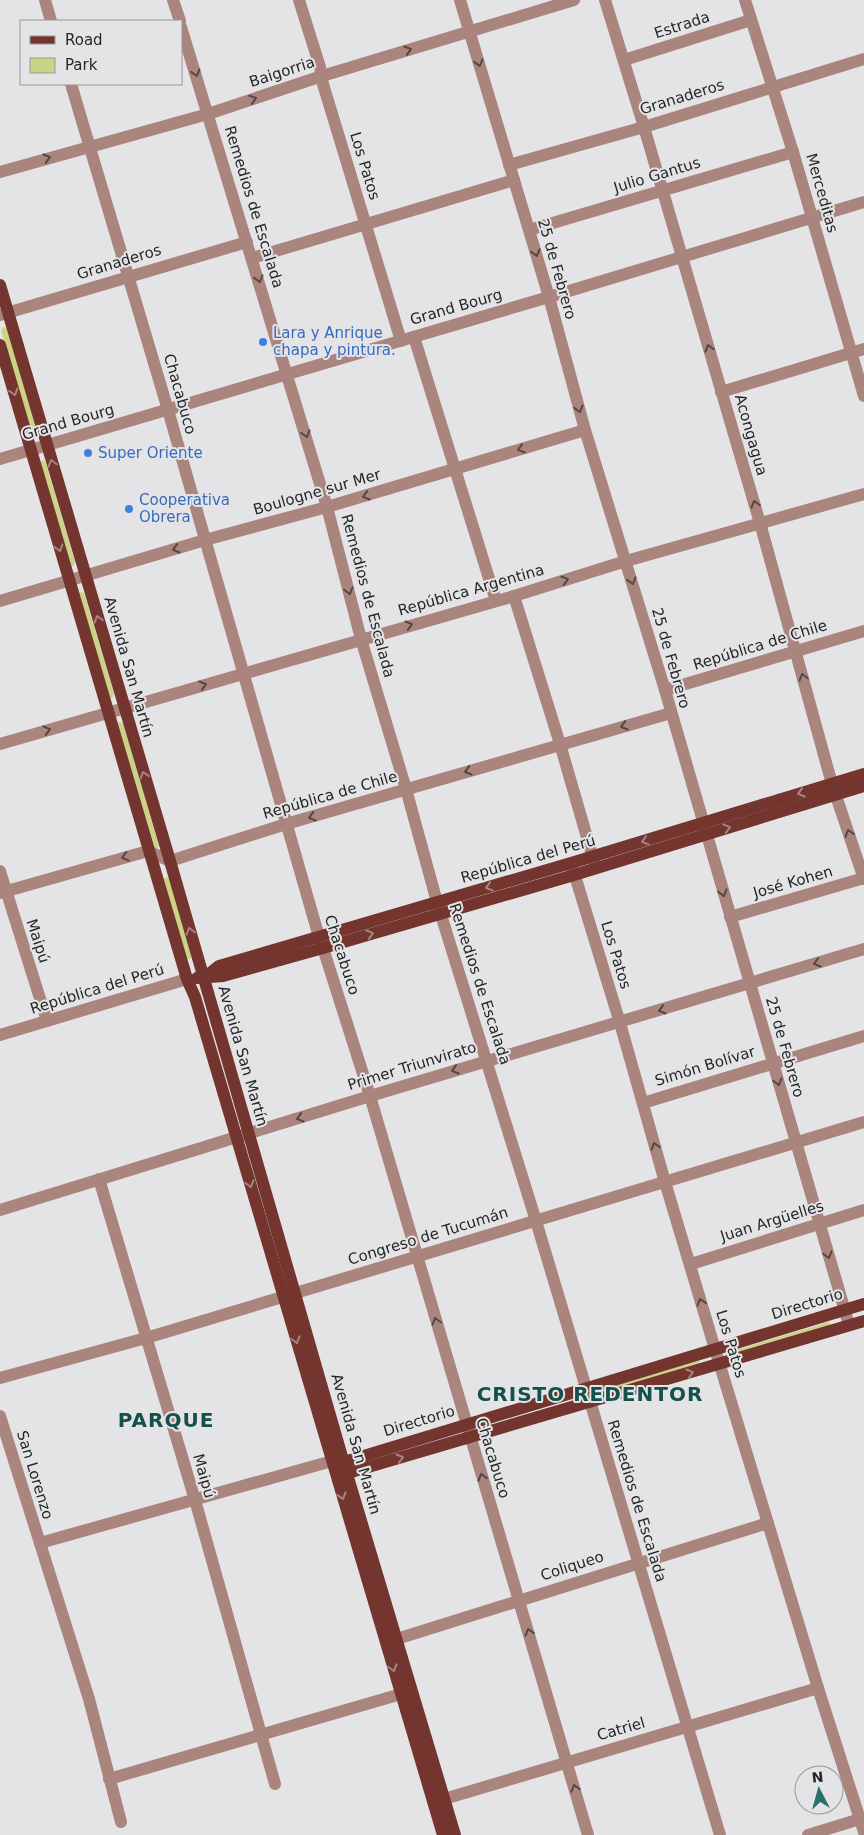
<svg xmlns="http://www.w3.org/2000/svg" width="864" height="1835" font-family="'DejaVu Sans',sans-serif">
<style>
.green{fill:#cbd485}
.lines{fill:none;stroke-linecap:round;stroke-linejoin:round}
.minor{stroke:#aa857e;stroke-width:12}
.major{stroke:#73352d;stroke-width:12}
.oneway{stroke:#544745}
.oneway2{stroke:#a68481}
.shop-dot{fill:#3f7fe0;stroke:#e4e4e7;stroke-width:2}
.labels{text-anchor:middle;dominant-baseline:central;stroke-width:4;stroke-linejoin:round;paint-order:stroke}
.street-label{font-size:15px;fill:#262627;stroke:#e4e4e7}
.shop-label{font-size:15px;fill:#366cbe;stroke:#e4e4e7;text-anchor:start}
.district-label{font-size:20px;font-weight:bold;letter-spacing:1px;fill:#15504b;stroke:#e4e4e7}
</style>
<rect width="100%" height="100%" fill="#e4e4e7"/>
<g class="green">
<polygon points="4,327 7,329 37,432 35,434 31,432 1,330"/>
<polygon points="44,460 45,461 75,562 73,566 71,566 40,462"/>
<polygon points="80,592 84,593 114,694 112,698 110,698 79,594"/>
<polygon points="119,722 123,723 159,846 157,848 155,848 118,724"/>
<polygon points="166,877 170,879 192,956 190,959 187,959 163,880"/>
<polygon points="829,1322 830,1325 730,1355 729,1352"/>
<polygon points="699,1361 700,1364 600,1393 599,1390"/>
</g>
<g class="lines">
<g class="minor">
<polyline points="45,0 51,21"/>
<polyline points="173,0 180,21"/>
<polyline points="299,0 320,67 323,84 401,341"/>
<polyline points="460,0 549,297 585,430 665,690 849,1325"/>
<polyline points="605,0 644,127 760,523 832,784 864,879"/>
<polyline points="745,0 793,152 864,396"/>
<polyline points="181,27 327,507 361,639 406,789 437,902 536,1221 720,1835"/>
<polyline points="624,60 751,20"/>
<polyline points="71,84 168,410 319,937 323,948 370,1096 588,1835"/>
<polyline points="509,165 644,127 864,59"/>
<polyline points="0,172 208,114 322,76 574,0"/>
<polyline points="529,230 793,152"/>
<polyline points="252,258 514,180"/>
<polyline points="0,315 247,242"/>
<polyline points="414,337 496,601"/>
<polyline points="721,392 864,349"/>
<polyline points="0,459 549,297 864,202"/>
<polyline points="514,596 560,744 595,865"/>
<polyline points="0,601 205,540 327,507 585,430"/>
<polyline points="665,690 864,631"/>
<polyline points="0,744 514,596 626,561 864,494"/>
<polyline points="572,866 620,1023 665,1182 715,1349 818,1688 864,1832"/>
<polyline points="0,871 47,1021"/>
<polyline points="0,893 148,851 170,861 286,824 671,713"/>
<polyline points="730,917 864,878"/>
<polyline points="0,1035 187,979"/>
<polyline points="643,1103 864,1036"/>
<polyline points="99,1179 195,1500 275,1784"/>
<polyline points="0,1210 370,1096 864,949"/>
<polyline points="691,1264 864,1210"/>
<polyline points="0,1378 146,1338 864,1122"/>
<polyline points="0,1416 89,1699 121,1822"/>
<polyline points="40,1543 332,1461"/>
<polyline points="387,1642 768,1523"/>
<polyline points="109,1779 401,1694"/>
<polyline points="434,1802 818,1688"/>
<polyline points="808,1835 860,1819"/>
</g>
<g class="major">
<polyline points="0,285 170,861 347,1474 455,1835"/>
<polyline points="0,345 187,979 195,997 443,1835"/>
<polyline points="197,978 223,976 323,948 574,875 864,786"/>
<polyline points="204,978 219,966 571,863 864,774"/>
<polyline points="337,1461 344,1462 864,1304"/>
<polyline points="341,1475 864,1321"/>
</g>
</g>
<defs><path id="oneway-chevron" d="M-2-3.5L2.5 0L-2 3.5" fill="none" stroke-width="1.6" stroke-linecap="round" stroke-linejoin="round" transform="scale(1.25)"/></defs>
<g class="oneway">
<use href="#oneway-chevron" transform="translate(408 50) rotate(-17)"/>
<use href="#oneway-chevron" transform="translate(479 63) rotate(73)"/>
<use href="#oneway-chevron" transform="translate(196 73) rotate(73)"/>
<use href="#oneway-chevron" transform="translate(253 99) rotate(-18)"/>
<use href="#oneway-chevron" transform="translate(47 158) rotate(-16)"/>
<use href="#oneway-chevron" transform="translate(536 253) rotate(74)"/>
<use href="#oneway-chevron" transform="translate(259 279) rotate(73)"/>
<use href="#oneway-chevron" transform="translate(709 348) rotate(-106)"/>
<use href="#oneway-chevron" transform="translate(579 409) rotate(75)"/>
<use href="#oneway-chevron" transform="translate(306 434) rotate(74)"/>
<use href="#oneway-chevron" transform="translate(521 449) rotate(163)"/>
<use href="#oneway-chevron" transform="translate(366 496) rotate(163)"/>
<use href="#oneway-chevron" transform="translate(755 504) rotate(-106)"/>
<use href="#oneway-chevron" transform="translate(176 549) rotate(163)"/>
<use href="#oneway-chevron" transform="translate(565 580) rotate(-17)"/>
<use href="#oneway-chevron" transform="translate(632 581) rotate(73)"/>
<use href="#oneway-chevron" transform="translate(349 591) rotate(75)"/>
<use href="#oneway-chevron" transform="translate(409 625) rotate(-16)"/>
<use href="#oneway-chevron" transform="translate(803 677) rotate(-105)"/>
<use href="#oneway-chevron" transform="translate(203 685) rotate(-17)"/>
<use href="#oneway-chevron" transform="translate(624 726) rotate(164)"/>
<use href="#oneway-chevron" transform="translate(47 730) rotate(-16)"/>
<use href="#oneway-chevron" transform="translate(468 771) rotate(164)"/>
<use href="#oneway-chevron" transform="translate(312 817) rotate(164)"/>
<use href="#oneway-chevron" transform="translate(849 833) rotate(-108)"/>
<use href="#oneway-chevron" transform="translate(125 857) rotate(164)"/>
<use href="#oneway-chevron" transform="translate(723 893) rotate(74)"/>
<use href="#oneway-chevron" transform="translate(817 963) rotate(164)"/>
<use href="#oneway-chevron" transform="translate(662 1010) rotate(163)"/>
<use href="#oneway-chevron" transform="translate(455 1070) rotate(163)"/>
<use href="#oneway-chevron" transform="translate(778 1082) rotate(74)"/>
<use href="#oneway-chevron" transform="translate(300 1118) rotate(163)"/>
<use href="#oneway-chevron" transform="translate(655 1146) rotate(-106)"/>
<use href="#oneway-chevron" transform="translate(828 1255) rotate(74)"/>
<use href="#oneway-chevron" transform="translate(701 1302) rotate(-106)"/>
<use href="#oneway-chevron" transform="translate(436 1321) rotate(-106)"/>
<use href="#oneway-chevron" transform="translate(482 1477) rotate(-107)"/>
<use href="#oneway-chevron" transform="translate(529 1632) rotate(-106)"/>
<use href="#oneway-chevron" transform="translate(575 1788) rotate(-106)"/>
</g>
<g class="oneway2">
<use href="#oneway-chevron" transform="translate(14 392) rotate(74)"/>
<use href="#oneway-chevron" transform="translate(52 463) rotate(-106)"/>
<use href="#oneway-chevron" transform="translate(59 548) rotate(74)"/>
<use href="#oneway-chevron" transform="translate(98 619) rotate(-106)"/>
<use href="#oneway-chevron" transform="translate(144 775) rotate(-107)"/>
<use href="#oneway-chevron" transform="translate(801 793) rotate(163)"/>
<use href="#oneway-chevron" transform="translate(727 828) rotate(-17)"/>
<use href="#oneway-chevron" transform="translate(645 841) rotate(163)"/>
<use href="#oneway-chevron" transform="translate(489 887) rotate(164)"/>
<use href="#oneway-chevron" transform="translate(190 931) rotate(-106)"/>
<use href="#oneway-chevron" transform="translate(370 934) rotate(-17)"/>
<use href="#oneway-chevron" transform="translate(250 1184) rotate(74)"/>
<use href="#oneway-chevron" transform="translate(296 1340) rotate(74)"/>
<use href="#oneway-chevron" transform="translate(690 1373) rotate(-17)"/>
<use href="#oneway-chevron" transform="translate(400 1458) rotate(-16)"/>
<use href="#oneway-chevron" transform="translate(342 1496) rotate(73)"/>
<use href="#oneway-chevron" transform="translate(393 1668) rotate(74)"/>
</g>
<g class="shop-dot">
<circle cx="263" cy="342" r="5"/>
<circle cx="88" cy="453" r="5"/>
<circle cx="129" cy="509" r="5"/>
</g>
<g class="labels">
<g class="street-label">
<text transform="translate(682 25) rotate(-18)">Estrada</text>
<text transform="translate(282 72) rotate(-18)">Baigorria</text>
<text transform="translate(682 97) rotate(-17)">Granaderos</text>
<text transform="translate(365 166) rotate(73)">Los Patos</text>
<text transform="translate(657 175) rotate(-17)">Julio Gantus</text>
<text transform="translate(822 193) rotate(74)">Merceditas</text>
<text transform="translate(254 207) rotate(73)">Remedios de Escalada</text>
<text transform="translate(119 262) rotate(-17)">Granaderos</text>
<text transform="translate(557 269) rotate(74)">25 de Febrero</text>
<text transform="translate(456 307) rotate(-16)">Grand Bourg</text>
<text transform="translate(180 394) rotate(74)">Chacabuco</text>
<text transform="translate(68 422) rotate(-16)">Grand Bourg</text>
<text transform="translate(751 435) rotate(74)">Acongagua</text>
<text transform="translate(317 492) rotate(-16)">Boulogne sur Mer</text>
<text transform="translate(471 590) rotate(-16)">República Argentina</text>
<text transform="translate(368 596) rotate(75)">Remedios de Escalada</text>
<text transform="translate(760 645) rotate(-17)">República de Chile</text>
<text transform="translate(671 658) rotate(74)">25 de Febrero</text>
<text transform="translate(129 667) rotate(74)">Avenida San Martín</text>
<text transform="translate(330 795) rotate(-16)">República de Chile</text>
<text transform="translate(528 859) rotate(-16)">República del Perú</text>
<text transform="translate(793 882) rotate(-16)">José Kohen</text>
<text transform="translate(38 941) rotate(72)">Maipú</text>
<text transform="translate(342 955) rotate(72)">Chacabuco</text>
<text transform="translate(616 955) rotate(73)">Los Patos</text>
<text transform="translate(480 984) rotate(72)">Remedios de Escalada</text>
<text transform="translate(97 989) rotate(-17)">República del Perú</text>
<text transform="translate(785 1047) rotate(74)">25 de Febrero</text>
<text transform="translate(243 1056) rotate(74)">Avenida San Martín</text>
<text transform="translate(412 1066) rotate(-17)">Primer Triunvirato</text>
<text transform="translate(705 1066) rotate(-17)">Simón Bolívar</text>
<text transform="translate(772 1221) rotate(-17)">Juan Argüelles</text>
<text transform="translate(428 1236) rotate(-17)">Congreso de Tucumán</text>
<text transform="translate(807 1304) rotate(-17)">Directorio</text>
<text transform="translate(731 1344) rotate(73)">Los Patos</text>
<text transform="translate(419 1421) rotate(-17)">Directorio</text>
<text transform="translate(356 1444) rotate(74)">Avenida San Martín</text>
<text transform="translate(493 1458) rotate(73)">Chacabuco</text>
<text transform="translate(35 1475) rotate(73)">San Lorenzo</text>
<text transform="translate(204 1476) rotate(74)">Maipú</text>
<text transform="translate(637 1501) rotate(73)">Remedios de Escalada</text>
<text transform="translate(572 1566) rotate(-18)">Coliqueo</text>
<text transform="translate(621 1729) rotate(-16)">Catriel</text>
</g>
<g class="shop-label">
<text x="273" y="333">Lara y Anrique<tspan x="273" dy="17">chapa y pintura.</tspan></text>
<text x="98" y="453">Super Oriente</text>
<text x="139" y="500">Cooperativa<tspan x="139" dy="17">Obrera</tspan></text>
</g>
<g class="district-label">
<text x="590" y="1394">CRISTO REDENTOR</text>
<text x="166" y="1420">PARQUE</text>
</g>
</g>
<rect x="20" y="20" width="162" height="65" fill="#e4e4e7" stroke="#98989a"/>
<rect x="30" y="36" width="25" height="8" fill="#73352d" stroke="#98989a"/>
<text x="65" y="45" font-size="15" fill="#262627">Road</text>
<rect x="30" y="58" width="25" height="15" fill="#cbd485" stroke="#98989a"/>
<text x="65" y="70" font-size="15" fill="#262627">Park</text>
<g transform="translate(819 1790) rotate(354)"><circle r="24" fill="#e4e4e7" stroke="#98989a"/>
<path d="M0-4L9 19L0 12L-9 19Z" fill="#29716a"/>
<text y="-8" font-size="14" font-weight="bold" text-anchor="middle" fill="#262627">N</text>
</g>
</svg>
